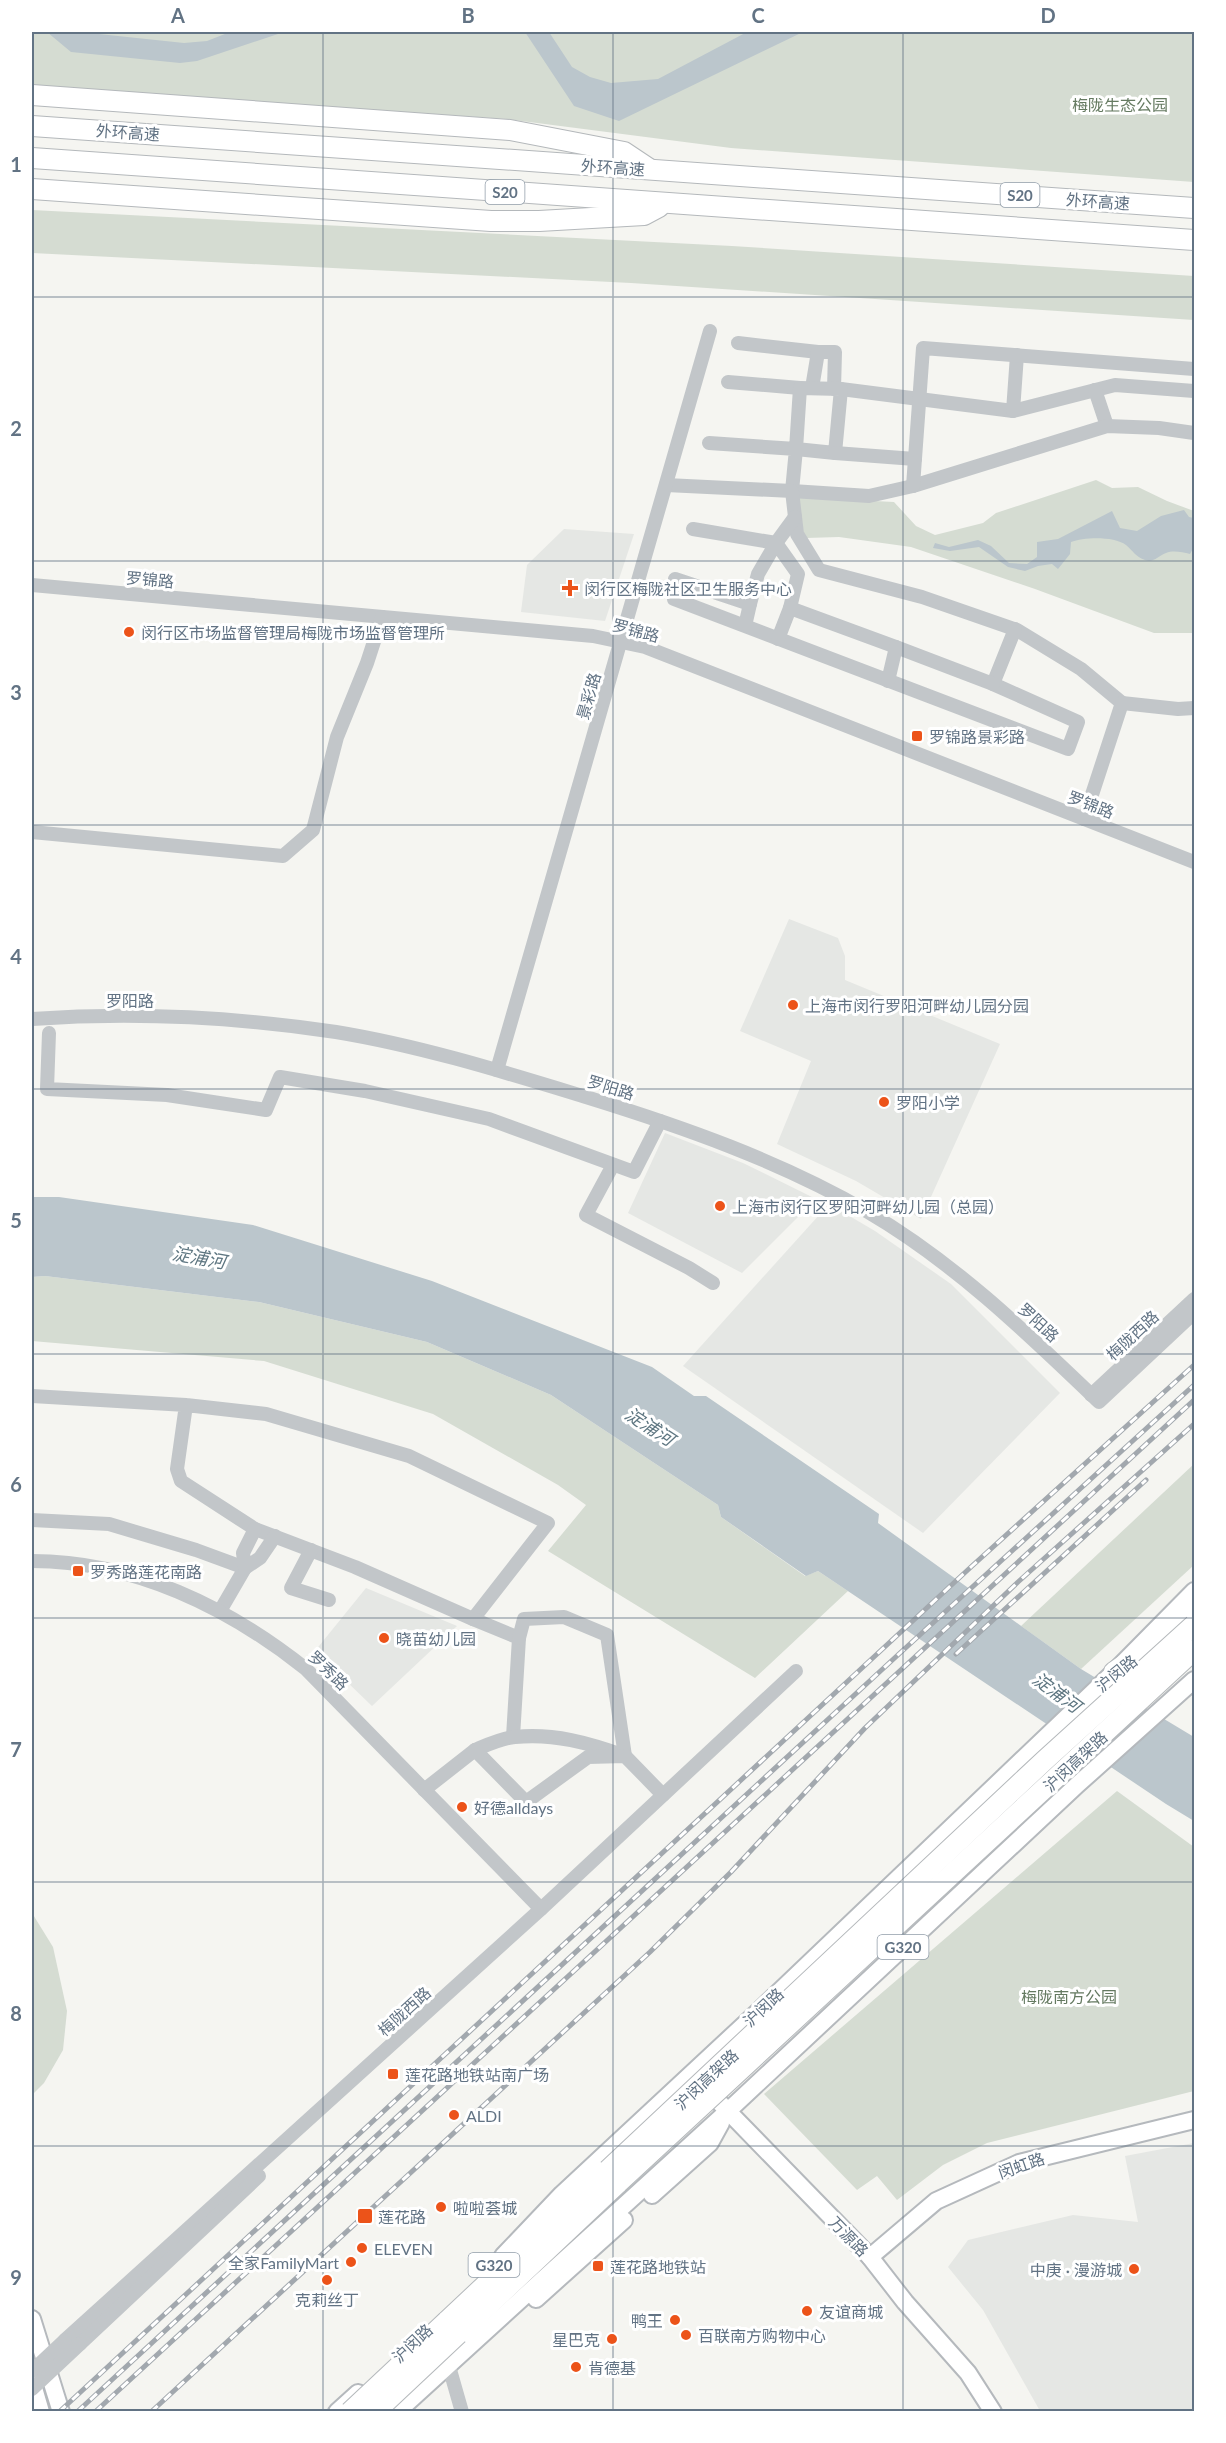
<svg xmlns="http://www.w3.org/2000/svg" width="1226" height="2443" font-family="Lato,'Noto Sans SC',sans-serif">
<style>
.built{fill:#e5e7e4}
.green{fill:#d5dcd2}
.water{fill:#bbc6cc}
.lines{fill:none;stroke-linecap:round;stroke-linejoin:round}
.major-casing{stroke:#b5b9bd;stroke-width:20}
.highway-casing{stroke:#b4b8bb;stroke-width:22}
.minor{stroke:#c2c6c9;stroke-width:14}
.major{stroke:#fff;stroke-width:16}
.highway{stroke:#fff;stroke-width:20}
.rail-casing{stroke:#a2a8ae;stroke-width:5}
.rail{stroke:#fff;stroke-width:3;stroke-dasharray:9;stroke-linecap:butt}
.highway-bridge-casing{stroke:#b4b8bb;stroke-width:22;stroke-linecap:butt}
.minor-bridge{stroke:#c2c6c9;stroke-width:14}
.highway-bridge{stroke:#fff;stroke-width:20}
.grid{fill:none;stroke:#627384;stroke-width:1.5;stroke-opacity:0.55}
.poi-dot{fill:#ec5319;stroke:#fff;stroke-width:2}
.labels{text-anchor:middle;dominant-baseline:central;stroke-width:6;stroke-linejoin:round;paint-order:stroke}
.shield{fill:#fff;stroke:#919da9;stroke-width:1.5}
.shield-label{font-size:15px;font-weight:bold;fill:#627384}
.park-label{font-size:16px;fill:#657a61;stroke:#fff}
.street-label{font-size:16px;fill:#627384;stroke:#fff}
.poi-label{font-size:16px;fill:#627384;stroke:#fff;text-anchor:start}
.water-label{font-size:18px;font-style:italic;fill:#5e7681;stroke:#fff}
.neatline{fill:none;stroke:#627384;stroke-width:2}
.grid-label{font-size:20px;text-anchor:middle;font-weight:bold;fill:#627384}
</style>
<rect width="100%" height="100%" fill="#f5f5f1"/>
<g class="built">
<polygon points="564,529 634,534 605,621 521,612 527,565"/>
<polygon points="789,919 838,938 845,956 845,980 1000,1044 921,1219 856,1181 777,1144 811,1061 740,1031"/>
<polygon points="665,1133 743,1163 816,1199 742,1273 628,1213"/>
<polygon points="829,1204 875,1231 951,1284 1060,1393 923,1533 683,1366"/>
<polygon points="366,1588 457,1626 372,1706 315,1651"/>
<polygon points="1194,2143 1194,2411 1040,2411 983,2310 948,2267 968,2240 1073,2215 1138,2222 1125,2156"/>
</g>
<g class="green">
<polygon points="32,32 1194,32 1194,182 731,148 507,119 35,88 32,79"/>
<polygon points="32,210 732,246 1194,276 1194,320 631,283 32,253"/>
<polygon points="1096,480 1112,488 1138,487 1167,501 1194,511 1194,633 1154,633 1035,589 911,547 839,537 806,538 801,529 797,497 894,502 916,526 935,535 983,523 996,513"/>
<polygon points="45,1276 259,1302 427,1342 551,1395 718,1505 721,1517 805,1576 818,1571 848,1591 755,1678 548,1551 586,1505 558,1485 433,1414 264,1361 32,1341 32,1277"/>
<polygon points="1194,1464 1194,1565 1081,1669 1021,1626"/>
<polygon points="1117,1791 1194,1847 1194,2091 987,2143 943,2165 897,2200 877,2176 857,2190 764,2094"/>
<polygon points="32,1913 53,1947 67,2011 63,2050 44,2083 32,2095"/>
</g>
<g class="water">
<polygon points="47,32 80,32 184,43 207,41 230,32 284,32 197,61 180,63 71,52"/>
<polygon points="525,32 549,32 572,67 590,77 611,83 658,79 747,32 803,32 619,121 574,106"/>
<path d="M 1184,510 L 1189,517 L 1194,518 L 1194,547 L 1190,554 C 1182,552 1173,550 1166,553 C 1158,556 1154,563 1145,560 C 1136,557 1133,551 1126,545 C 1114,536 1084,537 1071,542 L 1070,554 L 1058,569 L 1052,564 L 1038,566 L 1025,571 L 1008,567 L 979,547 L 950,551 L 933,548 L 935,543 L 949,547 L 978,540 L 991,546 L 1009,563 L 1027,564 L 1037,557 L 1037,542 L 1058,539 L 1112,511 L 1120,528 L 1137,531 L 1161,516 Z"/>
<polygon points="32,1197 59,1197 253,1225 432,1281 652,1367 694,1396 706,1396 879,1514 878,1523 1081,1669 1194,1737 1194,1821 1166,1804 818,1571 806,1576 721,1517 718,1505 551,1395 427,1342 259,1302 45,1276 32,1277"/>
</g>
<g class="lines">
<g class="major-casing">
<g id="major">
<polyline points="720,2103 870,2257 905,2302 968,2373 993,2412"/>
<polyline points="652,2195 710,2143 721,2123"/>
<polyline points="503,2256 562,2194 761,2009 1114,1672 1194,1591"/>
<polyline points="870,2257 936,2201 1019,2163 1194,2120"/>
<polyline points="536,2299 624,2220"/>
<polyline points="32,2319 61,2412"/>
<polyline points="32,2381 41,2412"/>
<polyline points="337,2412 358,2393"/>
<polyline points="397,2412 729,2110 1077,1785 1194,1680"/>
</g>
</g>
<g class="highway-casing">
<g id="highway">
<polyline points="32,95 510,130 624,152 648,168"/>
<polyline points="32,126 1194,208"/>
<polyline points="32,158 1194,240"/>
<polyline points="32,189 491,221 539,221 644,215 659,207"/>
<polyline points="1114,1672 1171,1632 1194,1608"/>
<polyline points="447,2321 608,2170"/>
<polyline points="458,2334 618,2183"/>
</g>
</g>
<g class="minor">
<polyline points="738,343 818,352"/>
<polyline points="728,382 800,388"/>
<polyline points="812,388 818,352 835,352 834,389"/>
<polyline points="841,389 1013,411 1115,385 1194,391"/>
<polyline points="1095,390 1107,426"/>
<polyline points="1013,411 1017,355"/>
<polyline points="709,443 796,449 800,388 841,389 835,453 796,449 792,491 869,496 913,486 1107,426 1159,428 1194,433"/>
<polyline points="835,453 915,459"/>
<polyline points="666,485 792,491 797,534 819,570 922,597 1017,630 1081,669 1122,703 1084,819"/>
<polyline points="913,486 923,348 1194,369"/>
<polyline points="693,529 776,543 795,517"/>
<polyline points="32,585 593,636 645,647 1194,862"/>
<polyline points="750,604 758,574 776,543 798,574 790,608"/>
<path d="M 745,626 L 750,604 L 675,579 L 674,599 C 805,649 936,700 1068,749 L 1078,722 L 993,684 L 1015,629"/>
<polyline points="778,639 790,608 896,647"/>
<polyline points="888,681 896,647 993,684"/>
<polyline points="1122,703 1178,709 1194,708"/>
<polyline points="32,832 283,856 313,830 337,737 367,663 382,617"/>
<path d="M 32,1019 C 133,1012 236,1017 336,1032 C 421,1046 504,1072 586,1097 C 683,1127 780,1161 868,1212 C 955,1263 1027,1333 1099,1402 L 1194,1313"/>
<polyline points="49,1033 47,1089 167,1095 266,1110 280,1077 365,1091 489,1119 634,1172 660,1121"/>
<polyline points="497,1070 710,331"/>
<polyline points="613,1165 586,1215 689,1268 713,1283"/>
<polyline points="1091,1395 1194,1299"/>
<polyline points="32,1396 186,1405 266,1414 409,1456 548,1523 473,1619 355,1567 255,1529 181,1481 177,1469 186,1405"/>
<polyline points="32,1520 109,1524 196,1550 245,1568 220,1611"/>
<polyline points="255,1529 243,1553 245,1568 260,1558 275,1536"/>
<polyline points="311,1550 291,1588 329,1600"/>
<path d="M 32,1561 C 134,1561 228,1607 306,1669 L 541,1909"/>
<polyline points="473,1619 519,1638 513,1737"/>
<path d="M 475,1750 C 487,1745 502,1738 515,1737 C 554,1733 589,1743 625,1756 L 607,1635 L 564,1617 L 524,1619 L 519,1638"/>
<polyline points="424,1790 475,1750 526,1802 588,1757 625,1756 663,1795"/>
<polyline points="65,2340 541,1909 796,1671"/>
<polyline points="80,2344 259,2176"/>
<polyline points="443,2357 448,2363 462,2412"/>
</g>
<use href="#major" class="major"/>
<use href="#highway" class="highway"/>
<g class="rail-casing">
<g id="rail">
<polyline points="956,1654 1146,1480"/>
<polyline points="59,2412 972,1566 1194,1365"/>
<polyline points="77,2412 900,1653 1194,1385"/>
<polyline points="95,2412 1194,1400"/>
<polyline points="151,2412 650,1952 731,1872 865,1728 1018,1582 1194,1424"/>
</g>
</g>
<use href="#rail" class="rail"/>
<g class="highway-bridge-casing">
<g id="highway-bridge">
<polyline points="608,2170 1045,1760 1194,1625"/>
<polyline points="618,2183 1194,1650"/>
<polyline points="350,2412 447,2321"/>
<polyline points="375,2412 458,2334"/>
</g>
</g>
<g class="minor-bridge">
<polyline points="32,2371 65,2340"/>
<polyline points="32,2389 80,2344"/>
</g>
<use href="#highway-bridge" class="highway-bridge"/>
</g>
<path class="grid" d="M 323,32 L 323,2412M 613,32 L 613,2412M 903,32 L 903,2412M 32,297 L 1194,297M 32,561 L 1194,561M 32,825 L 1194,825M 32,1089 L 1194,1089M 32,1354 L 1194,1354M 32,1618 L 1194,1618M 32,1882 L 1194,1882M 32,2146 L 1194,2146"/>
<g class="poi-dot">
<path d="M567 579h6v6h6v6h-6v6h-6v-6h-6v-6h6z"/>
<circle cx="129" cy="632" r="6"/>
<rect x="911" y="730" width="12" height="12" rx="3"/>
<circle cx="793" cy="1005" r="6"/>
<circle cx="884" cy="1102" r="6"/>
<circle cx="720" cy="1206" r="6"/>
<rect x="72" y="1565" width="12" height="12" rx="3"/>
<circle cx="384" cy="1638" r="6"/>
<circle cx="462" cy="1807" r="6"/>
<rect x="387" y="2068" width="12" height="12" rx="3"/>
<circle cx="454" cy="2115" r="6"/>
<circle cx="441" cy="2207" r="6"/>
<rect x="357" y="2208" width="16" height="16" rx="3"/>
<circle cx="362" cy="2248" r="6"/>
<circle cx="351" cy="2262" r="6"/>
<rect x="592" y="2260" width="12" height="12" rx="3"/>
<circle cx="1134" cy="2269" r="6"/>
<circle cx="327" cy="2280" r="6"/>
<circle cx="807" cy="2311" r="6"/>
<circle cx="675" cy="2320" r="6"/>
<circle cx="686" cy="2335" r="6"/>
<circle cx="612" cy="2339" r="6"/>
<circle cx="576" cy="2367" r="6"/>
</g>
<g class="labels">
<g class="shield">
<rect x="485.5" y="180" width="39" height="24" rx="4.5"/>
<rect x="1000.5" y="183" width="39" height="24" rx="4.5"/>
<rect x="877.5" y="1935" width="51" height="24" rx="4.5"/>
<rect x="468.5" y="2253" width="51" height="24" rx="4.5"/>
</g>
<g class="shield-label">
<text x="505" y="192">S20</text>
<text x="1020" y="195">S20</text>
<text x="903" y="1947">G320</text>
<text x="494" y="2265">G320</text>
</g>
<g class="park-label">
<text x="1120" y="104">梅陇生态公园</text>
<text x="1069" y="1996">梅陇南方公园</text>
</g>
<g class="street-label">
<text transform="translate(128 132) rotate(4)">外环高速</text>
<text transform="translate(613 167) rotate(4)">外环高速</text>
<text transform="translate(1098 201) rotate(4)">外环高速</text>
<text transform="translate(150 579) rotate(5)">罗锦路</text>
<text transform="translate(636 630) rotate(15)">罗锦路</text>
<text transform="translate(588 696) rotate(-74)">景彩路</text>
<text transform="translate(1091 804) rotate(21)">罗锦路</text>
<text x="130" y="1000">罗阳路</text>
<text transform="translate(611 1087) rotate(17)">罗阳路</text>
<text transform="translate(1039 1322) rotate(43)">罗阳路</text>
<text transform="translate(1132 1335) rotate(-43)">梅陇西路</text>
<text transform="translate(329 1670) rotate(44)">罗秀路</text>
<text transform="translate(1116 1673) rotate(-39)">沪闵路</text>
<text transform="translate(1075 1761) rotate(-43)">沪闵高架路</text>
<text transform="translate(763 2007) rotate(-43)">沪闵路</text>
<text transform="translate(404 2011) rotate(-42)">梅陇西路</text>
<text transform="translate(706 2079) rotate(-43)">沪闵高架路</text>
<text transform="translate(1021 2165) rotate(-19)">闵虹路</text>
<text transform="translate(849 2236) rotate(46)">万源路</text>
<text transform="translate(412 2343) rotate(-43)">沪闵路</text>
</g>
<g class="poi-label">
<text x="584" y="588">闵行区梅陇社区卫生服务中心</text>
<text x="141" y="632">闵行区市场监督管理局梅陇市场监督管理所</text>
<text x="929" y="736">罗锦路景彩路</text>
<text x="805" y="1005">上海市闵行罗阳河畔幼儿园分园</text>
<text x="896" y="1102">罗阳小学</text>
<text x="732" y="1206">上海市闵行区罗阳河畔幼儿园（总园）</text>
<text x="90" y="1571">罗秀路莲花南路</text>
<text x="396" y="1638">晓苗幼儿园</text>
<text x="474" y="1807">好德alldays</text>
<text x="405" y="2074">莲花路地铁站南广场</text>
<text x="466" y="2115">ALDI</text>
<text x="453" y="2207">啦啦荟城</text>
<text x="378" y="2216">莲花路</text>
<text x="374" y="2248">ELEVEN</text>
<text x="339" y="2262" text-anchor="end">全家FamilyMart</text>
<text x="610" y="2266">莲花路地铁站</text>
<text x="1122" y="2269" text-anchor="end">中庚 · 漫游城</text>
<text x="327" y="2299" text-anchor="middle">克莉丝丁</text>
<text x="819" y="2311">友谊商城</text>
<text x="663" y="2320" text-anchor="end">鸭王</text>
<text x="698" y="2335">百联南方购物中心</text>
<text x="600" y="2339" text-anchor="end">星巴克</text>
<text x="588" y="2367">肯德基</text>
</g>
<g class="water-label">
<text transform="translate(199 1257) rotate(10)">淀浦河</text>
<text transform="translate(650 1426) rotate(33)">淀浦河</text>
<text transform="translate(1057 1692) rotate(36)">淀浦河</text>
</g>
</g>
<rect width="1226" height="2443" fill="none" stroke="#ffffff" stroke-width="66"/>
<rect x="33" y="33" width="1160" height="2377" class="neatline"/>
<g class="grid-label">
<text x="178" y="23">A</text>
<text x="468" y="23">B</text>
<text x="758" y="23">C</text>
<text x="1048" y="23">D</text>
<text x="16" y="172">1</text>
<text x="16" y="436">2</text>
<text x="16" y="700">3</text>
<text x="16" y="964">4</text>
<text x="16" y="1228">5</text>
<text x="16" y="1492">6</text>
<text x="16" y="1757">7</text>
<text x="16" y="2021">8</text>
<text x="16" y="2285">9</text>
</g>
</svg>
